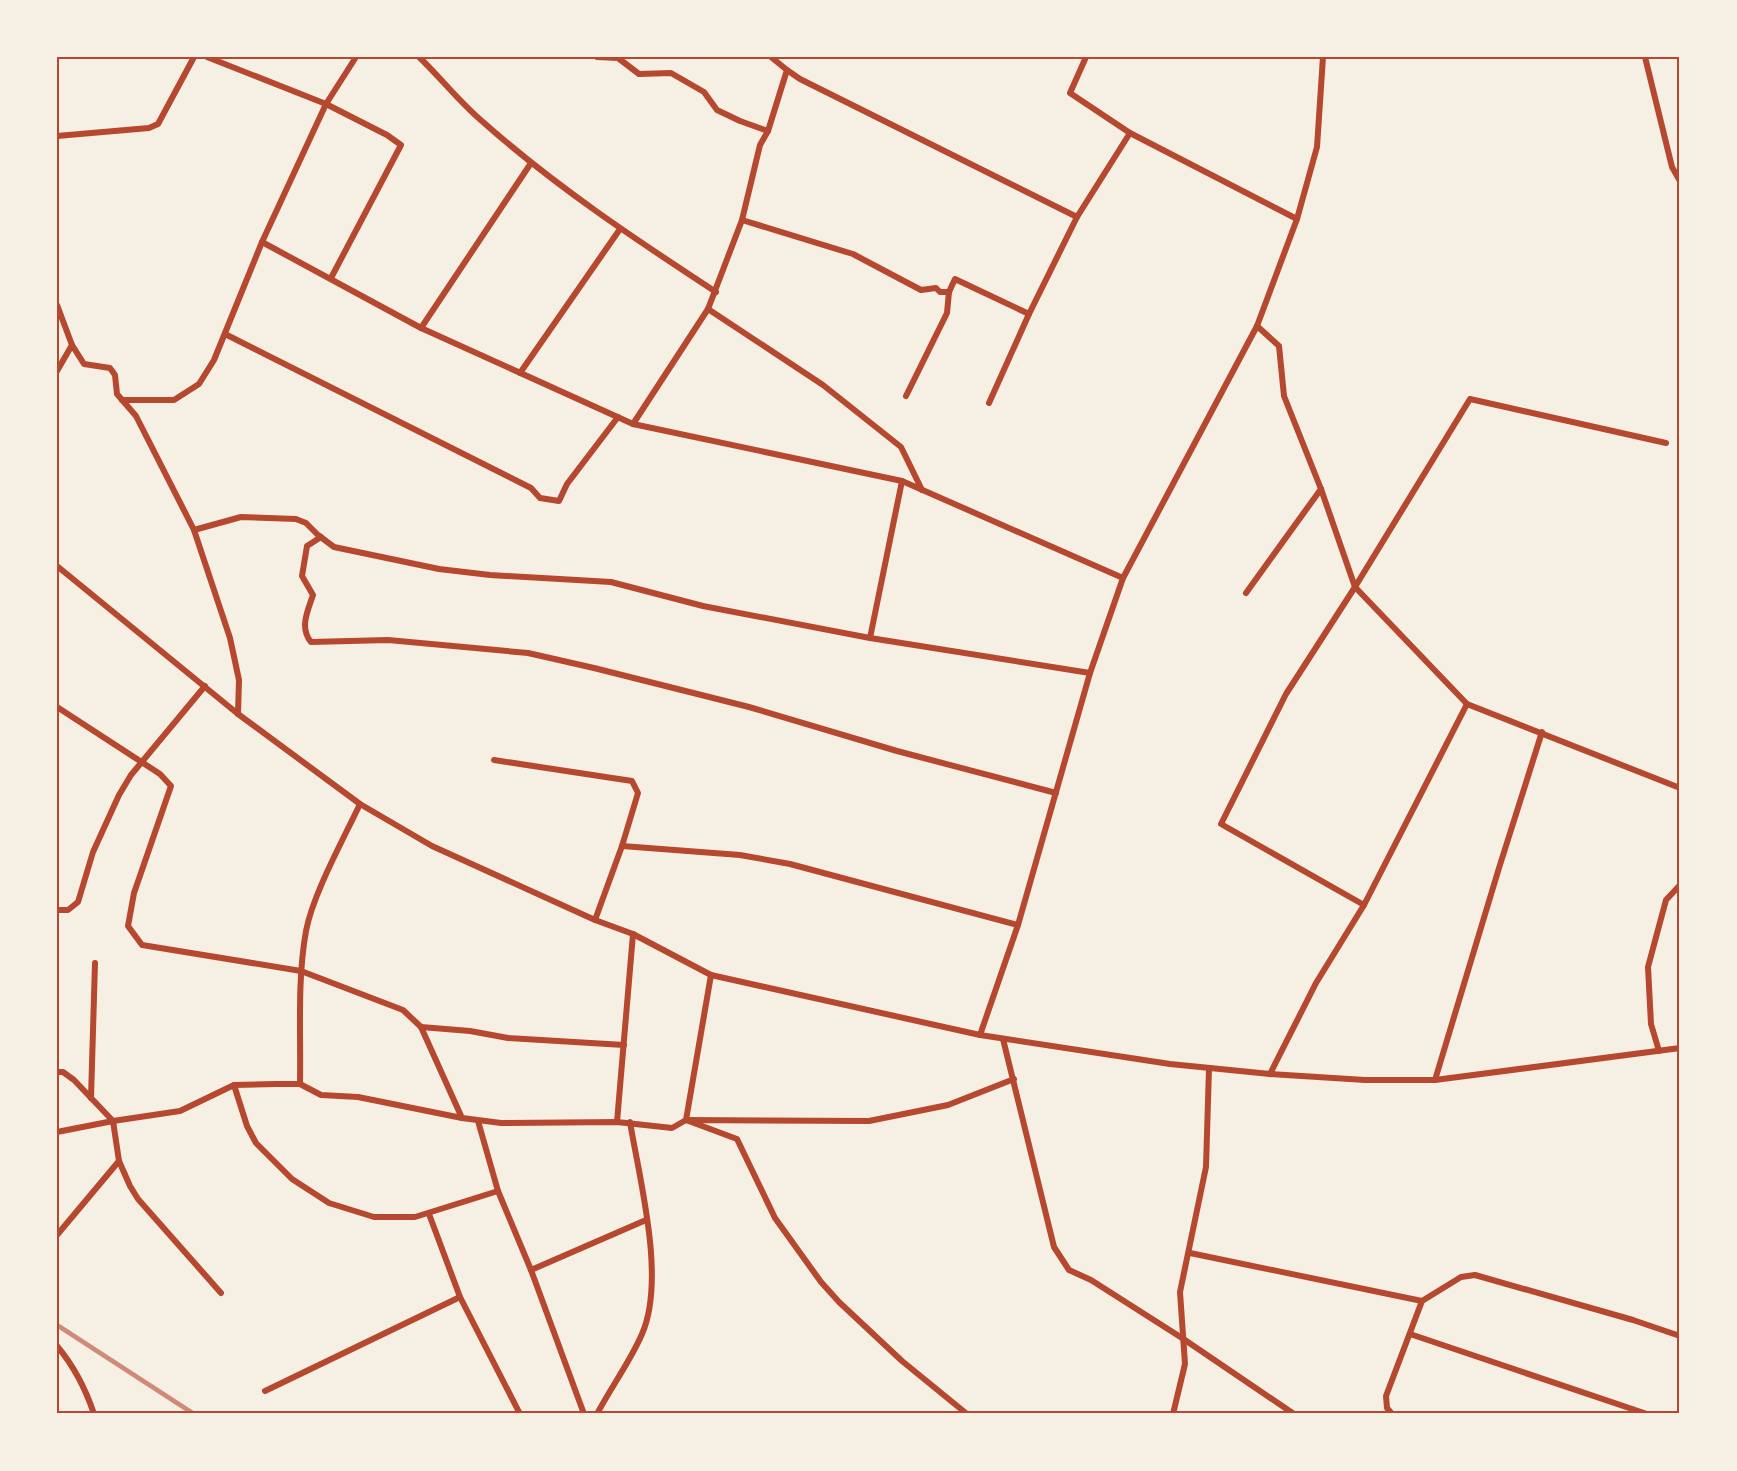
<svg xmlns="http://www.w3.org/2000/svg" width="1737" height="1471" font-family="'Roboto Serif',serif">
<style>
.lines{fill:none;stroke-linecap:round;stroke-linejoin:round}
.minor{stroke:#b5482f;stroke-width:6}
.rail{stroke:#cf8b77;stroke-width:4.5}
.neatline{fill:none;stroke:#b5482f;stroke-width:2}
</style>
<rect width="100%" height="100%" fill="#f6efe4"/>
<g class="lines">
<g class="minor">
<polyline points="207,57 326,104 387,135 401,145 331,278"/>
<path d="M 419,57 C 441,78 460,103 483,122 C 555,186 635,239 716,292"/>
<polyline points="597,57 618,58 639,74 671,73 704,92 717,110 740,121 768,131"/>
<polyline points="771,57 787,70 800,79 1077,217"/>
<polyline points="1086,57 1070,93 1130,133 1297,219"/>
<polyline points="1645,57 1672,167 1680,181"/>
<polyline points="57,136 149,128 158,124 194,57"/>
<polyline points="742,220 853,254 921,290 936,288 940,292 949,292 955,279 1029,314 1077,217 1130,133"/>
<polyline points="262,242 421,328 633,424 902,481 1123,578"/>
<polyline points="57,305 72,345 84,364 110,368 115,375 117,394 136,416 194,530 230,638 239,680 238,714"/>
<polyline points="708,309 823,385 901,447 922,490"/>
<polyline points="1257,326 1279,346 1284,396 1321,489 1355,587 1467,704 1680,788"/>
<polyline points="421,328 531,163"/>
<polyline points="225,334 531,488 540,498 559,501 567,484 618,417"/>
<polyline points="57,371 72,345"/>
<polyline points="520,373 620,229"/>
<polyline points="906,396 947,313 949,292"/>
<polyline points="122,400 174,400 199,384 214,360 262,242 326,104 356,57"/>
<polyline points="989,403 1029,314"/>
<polyline points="633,424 708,309 742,220 760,145 768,131 787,70"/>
<polyline points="194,530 241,517 296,519 306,523 318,535 334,547 439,569 490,575 611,582 703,606 870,638 1090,673"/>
<path d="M 321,537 L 307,546 L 302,576 L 313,595 C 308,610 299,628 311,642 L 388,640 L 528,653 L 594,668 L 749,707 L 897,751 L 1056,793"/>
<polyline points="57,566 238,714 360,804 432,846 595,920 633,934 711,975 980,1035 1170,1064 1270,1074 1365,1080 1435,1080 1680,1048"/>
<polyline points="1246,593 1321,489"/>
<polyline points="870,638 902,481"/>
<polyline points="57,707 160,774 171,786 134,893 128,926 142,945 301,971 403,1010 421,1027 462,1118"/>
<polyline points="494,760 632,781 638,793 622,846 595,920"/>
<polyline points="622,846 740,855 790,864 1018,925"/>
<polyline points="1364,905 1221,824 1286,694 1355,587 1470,399 1666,443"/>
<polyline points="57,910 68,910 78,902 93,852 119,795 131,775 205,686"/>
<polyline points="711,975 686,1120 737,1139 775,1218 821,1282 839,1302 902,1361 967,1414"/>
<polyline points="421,1027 470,1031 508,1038 624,1045"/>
<polyline points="980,1035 1018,925 1090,673 1123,578 1257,326 1297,219 1317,147 1323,57"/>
<polyline points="1003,1039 1054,1247 1069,1270 1091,1280 1182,1338 1294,1414"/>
<polyline points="1659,1051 1651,1024 1648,967 1666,900 1680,885"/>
<polyline points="57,1072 63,1072 74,1080 113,1121 119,1161 130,1186 138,1199 221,1293"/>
<polyline points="1270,1074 1316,983 1364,905 1467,704"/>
<polyline points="1435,1080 1499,868 1542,732"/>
<path d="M 300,1084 C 301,1034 297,981 306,931 C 313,894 343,840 360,804"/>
<polyline points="234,1085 247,1126 256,1143 292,1179 329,1203 374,1217 415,1217 498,1191"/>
<polyline points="91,1098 95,963"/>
<polyline points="478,1121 498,1191 531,1270 584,1414"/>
<polyline points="617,1122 633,934"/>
<polyline points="57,1132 113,1121 180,1111 234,1085 276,1084 300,1084 321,1095 358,1097 462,1118 501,1123 617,1122 672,1128 686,1120 869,1121 948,1105 1014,1079"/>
<polyline points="429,1214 460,1297 520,1414"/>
<polyline points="57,1235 119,1161"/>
<polyline points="1190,1253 1422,1301 1461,1277 1475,1275 1633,1320 1680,1336"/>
<polyline points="531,1270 646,1220"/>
<polyline points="1410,1334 1647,1414"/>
<path d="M 57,1346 C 73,1365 86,1390 94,1414"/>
<polyline points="265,1391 460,1297"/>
<path d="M 597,1414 C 611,1387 630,1362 642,1334 C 666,1279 640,1182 630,1122"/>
<polyline points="1173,1414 1185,1364 1180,1292 1206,1167 1209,1068"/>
<polyline points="1392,1414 1387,1408 1386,1396 1422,1301"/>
</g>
<polyline class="rail" points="57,1325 194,1414"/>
</g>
<rect width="1737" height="1471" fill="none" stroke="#f6efe4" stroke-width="117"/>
<rect x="58" y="58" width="1620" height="1354" class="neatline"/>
</svg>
